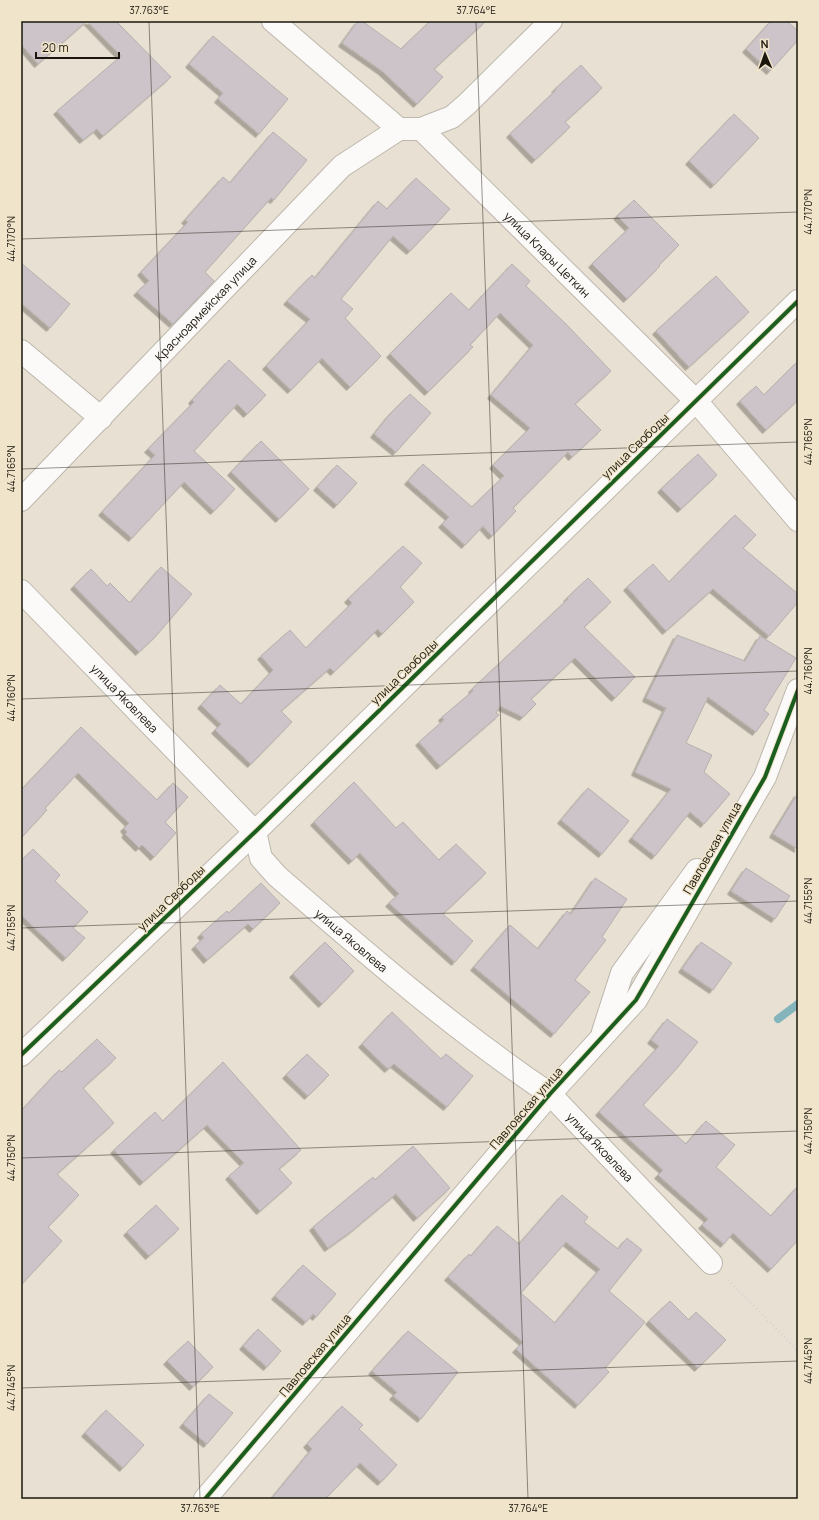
<svg xmlns="http://www.w3.org/2000/svg" width="819" height="1520" font-family="Manrope,sans-serif">
<style>
.lines{fill:none;stroke-linecap:round;stroke-linejoin:round}
.stream{stroke:#84b5bd;stroke-width:8}
.building{fill:#ccc4c8;stroke:#b6b1af;fill-rule:evenodd;filter:url(#shadow)}
.minor-casing{stroke:#bdb7ad;stroke-width:24}
.path{stroke:#d6d4d0;stroke-width:2.5;stroke-dasharray:1 3;stroke-linecap:butt}
.minor{stroke:#fcfaf8;stroke-width:22}
.cycleway-casing{stroke:#f0e4ca;stroke-width:6}
.cycleway{stroke:#1b5e20;stroke-width:4}
.ticks{fill:none;stroke:#1b170e;stroke-width:1;stroke-opacity:0.45}
.labels{text-anchor:middle;dominant-baseline:central;stroke-width:3;stroke-linejoin:round;paint-order:stroke}
.street-label{font-size:12px;fill:#1b170e;stroke:#f0e4ca}
.neatline{fill:none;stroke:#1b170e;stroke-width:1.5}
.ticks-label{font-size:10px;text-anchor:middle;fill:#1b170e}
</style>
<defs>
<filter id="shadow"><feDropShadow dx="-3.5" dy="3.5" stdDeviation="0" flood-color="#0004"/></filter>
</defs>
<rect width="100%" height="100%" fill="#e8e0d2"/>
<g class="lines">
<polyline class="stream" points="778,1019 798,1004"/>
</g>
<g class="building">
<polygon points="21,21 87,21 38,64 21,44"/>
<polygon points="87,21 116,21 171,77 103,136 97,129 83,140 57,111 121,56"/>
<polygon points="358,21 362,21 401,49 430,21 486,21 434,69 443,77 417,104 382,71 342,43"/>
<polygon points="771,21 787,21 798,31 798,40 770,71 746,49"/>
<polygon points="213,36 288,99 259,134 218,99 223,93 189,64"/>
<polygon points="581,65 602,88 565,122 570,127 535,160 510,134 556,90 555,89"/>
<polygon points="734,114 759,138 714,185 689,161"/>
<polygon points="273,132 307,160 274,200 271,198 205,272 214,281 173,324 137,292 149,281 141,272 188,222 185,220 223,177 230,183"/>
<polygon points="416,178 450,209 410,251 393,236 341,299 353,309 345,318 381,356 350,387 322,358 291,390 266,366 310,319 287,301 312,275 315,278 378,201 387,209"/>
<polygon points="634,200 679,245 659,265 660,266 627,299 592,264 629,228 617,216"/>
<polygon points="21,263 70,304 50,328 21,303"/>
<polygon points="512,264 530,281 526,286 566,324 611,371 575,404 601,430 572,457 568,452 513,508 516,511 492,536 483,526 465,545 442,524 449,517 408,481 423,464 472,507 504,476 493,465 530,428 491,395 533,345 500,313 470,345 473,347 428,392 390,354 451,293 469,310"/>
<polygon points="716,276 749,312 689,367 656,331"/>
<polygon points="229,360 266,395 247,414 237,404 194,451 235,489 214,511 184,482 132,538 102,512 155,455 148,449 194,402 192,400"/>
<polygon points="798,361 798,400 766,430 740,401 756,386 764,395"/>
<polygon points="410,394 431,413 396,452 374,434 390,414"/>
<polygon points="261,441 309,489 279,519 231,472"/>
<polygon points="698,454 717,475 681,509 661,489"/>
<polygon points="337,465 357,483 337,505 317,487"/>
<polygon points="735,515 756,535 743,548 798,594 798,602 769,636 713,589 666,631 627,587 653,564 669,582"/>
<polygon points="403,546 422,563 400,587 414,602 382,634 378,629 334,672 330,668 281,711 292,722 251,764 215,730 221,724 201,705 220,685 241,704 273,670 261,656 290,630 306,648 352,603 348,599"/>
<polygon points="161,567 192,594 156,636 139,652 74,586 91,569 107,586 110,583 130,603"/>
<polygon points="588,578 611,602 584,627 635,677 615,698 575,658 531,699 536,704 523,717 500,706 496,713 499,715 440,766 419,742 444,720 442,717 473,691 472,689 568,599 567,598"/>
<polygon points="677,635 745,661 760,636 796,658 764,710 769,714 756,732 708,697 686,743 712,755 704,772 730,794 704,824 690,812 655,856 632,838 671,789 635,772 666,708 646,698"/>
<polygon points="81,727 157,800 173,783 188,797 165,822 176,833 154,857 142,845 139,848 125,834 127,832 124,828 129,823 78,773 45,808 47,810 21,838 21,786 23,788"/>
<polygon points="354,782 396,828 403,822 439,860 456,844 486,873 443,914 473,941 455,962 389,903 399,894 360,853 352,861 314,822"/>
<polygon points="588,788 629,821 602,854 561,820"/>
<polygon points="798,793 798,849 773,834"/>
<polygon points="33,849 60,875 55,881 88,912 73,928 85,938 66,958 21,915 21,861"/>
<polygon points="746,868 790,896 775,919 731,891"/>
<polygon points="595,878 627,899 602,937 606,940 575,980 590,992 554,1034 474,967 510,925 538,949 567,911 571,914"/>
<polygon points="261,883 280,903 253,929 248,924 207,960 195,946 204,938 201,934 227,911 229,913"/>
<polygon points="325,942 354,971 322,1004 293,974"/>
<polygon points="701,942 732,963 713,990 682,969"/>
<polygon points="392,1012 441,1059 446,1054 473,1076 447,1107 394,1064 388,1069 362,1044"/>
<polygon points="667,1019 698,1042 678,1067 643,1105 686,1144 706,1121 735,1145 716,1167 771,1216 798,1186 798,1240 771,1269 733,1233 724,1244 702,1225 708,1219 658,1175 663,1170 599,1112 659,1046 651,1040"/>
<polygon points="97,1039 116,1058 83,1088 114,1123 57,1174 79,1195 48,1227 62,1241 21,1285 21,1111 59,1070 62,1072"/>
<polygon points="307,1054 329,1075 308,1096 286,1075"/>
<polygon points="223,1062 301,1150 279,1169 292,1183 260,1211 229,1176 244,1163 207,1125 143,1182 114,1150 155,1112 163,1121"/>
<polygon points="413,1146 450,1188 417,1218 396,1194 353,1230 328,1248 313,1227 373,1177 375,1180"/>
<path d="M 562,1195 L 588,1217 L 584,1222 L 618,1249 L 627,1238 L 642,1250 L 609,1291 L 645,1322 L 605,1368 L 609,1372 L 578,1405 L 516,1349 L 523,1342 L 448,1277 L 469,1254 L 471,1256 L 497,1226 L 519,1244 ZM 566,1242 L 600,1269 L 555,1323 L 521,1293 Z"/>
<polygon points="156,1205 179,1229 149,1256 127,1232"/>
<polygon points="303,1265 336,1294 316,1317 313,1314 306,1322 275,1296"/>
<polygon points="670,1301 689,1320 696,1312 726,1340 698,1368 649,1321"/>
<polygon points="258,1329 281,1351 267,1367 243,1346"/>
<polygon points="408,1331 458,1372 421,1419 393,1396 397,1392 372,1371"/>
<polygon points="188,1341 213,1367 193,1387 167,1361"/>
<polygon points="209,1394 233,1413 207,1444 183,1424"/>
<polygon points="342,1406 363,1425 359,1429 397,1465 381,1482 360,1463 325,1499 271,1499 312,1449 307,1444"/>
<polygon points="106,1410 144,1445 123,1468 85,1433"/>
</g>
<g class="lines">
<g class="minor-casing">
<g id="minor">
<polyline points="273,21 399,129 421,129 452,117 467,104 551,21"/>
<path id="s1" d="M 421,129 L 696,401 L 798,520"/>
<polyline points="21,351 101,418"/>
<path id="s2" d="M 21,500 L 342,166 L 399,129"/>
<path id="s3" d="M 21,591 L 255,832 L 261,858 L 277,876 C 365,952 453,1029 550,1094 L 711,1263"/>
<polyline points="603,1032 622,973 697,870"/>
<polyline points="21,1055 255,832 798,301"/>
<polyline points="205,1499 550,1094 636,1000 765,777 798,690"/>
</g>
</g>
<polyline class="path" points="728,1280 798,1351"/>
<use href="#minor" class="minor"/>
<g class="cycleway-casing">
<g id="cycleway">
<polyline points="21,1055 255,832 798,301"/>
<polyline points="205,1499 550,1094 636,1000 765,777 798,690"/>
</g>
</g>
<use href="#cycleway" class="cycleway"/>
</g>
<path class="ticks" d="M 149,21 L 200,1499M 476,21 L 528,1499M 21,239 L 798,212M 21,469 L 798,442M 21,699 L 798,671M 21,928 L 798,901M 21,1158 L 798,1131M 21,1388 L 798,1361"/>
<g class="labels">
<g class="street-label">
<text stroke="none"><textPath href="#s1" startOffset="178">улица Клары Цеткин</textPath></text>
<text stroke="none"><textPath href="#s2" startOffset="266">Красноармейская улица</textPath></text>
<text transform="translate(635 446) rotate(-44)">улица Свободы</text>
<text transform="translate(404 672) rotate(-44)">улица Свободы</text>
<text stroke="none"><textPath href="#s3" startOffset="149">улица Яковлева</textPath></text>
<text transform="translate(712 848) rotate(-60)">Павловская улица</text>
<text transform="translate(171 898) rotate(-44)">улица Свободы</text>
<text stroke="none"><textPath href="#s3" startOffset="485">улица Яковлева</textPath></text>
<text transform="translate(526 1108) rotate(-49)">Павловская улица</text>
<text stroke="none"><textPath href="#s3" startOffset="809">улица Яковлева</textPath></text>
<text transform="translate(315 1355) rotate(-50)">Павловская улица</text>
</g>
</g>
<rect width="819" height="1520" fill="none" stroke="#f0e4ca" stroke-width="44"/>
<g transform="translate(765 54) rotate(358)" stroke="#f0e4ca" stroke-width="3" paint-order="stroke">
<path d="M0-3L7 15L0 10L-7 15Z" fill="#1b170e"/>
<text y="-6" font-size="11" font-weight="bold" text-anchor="middle" fill="#1b170e">N</text>
</g>
<path d="M36 52v6h83v-6" fill="none" stroke="#1b170e" stroke-width="2"/>
<text x="42" y="52" font-size="12" fill="#1b170e" stroke="#f0e4ca" stroke-width="3" paint-order="stroke">20 m</text>
<rect x="22" y="22" width="775" height="1476" class="neatline"/>
<g class="ticks-label">
<text x="149" y="14">37.763°E</text>
<text x="476" y="14">37.764°E</text>
<text transform="translate(808 212) rotate(-90)" y="4">44.7170°N</text>
<text transform="translate(11 239) rotate(-90)" y="4">44.7170°N</text>
<text transform="translate(808 442) rotate(-90)" y="4">44.7165°N</text>
<text transform="translate(11 469) rotate(-90)" y="4">44.7165°N</text>
<text transform="translate(808 671) rotate(-90)" y="4">44.7160°N</text>
<text transform="translate(11 698) rotate(-90)" y="4">44.7160°N</text>
<text transform="translate(808 901) rotate(-90)" y="4">44.7155°N</text>
<text transform="translate(11 928) rotate(-90)" y="4">44.7155°N</text>
<text transform="translate(808 1131) rotate(-90)" y="4">44.7150°N</text>
<text transform="translate(11 1158) rotate(-90)" y="4">44.7150°N</text>
<text transform="translate(808 1361) rotate(-90)" y="4">44.7145°N</text>
<text transform="translate(11 1388) rotate(-90)" y="4">44.7145°N</text>
<text x="200" y="1512">37.763°E</text>
<text x="528" y="1512">37.764°E</text>
</g>
</svg>
